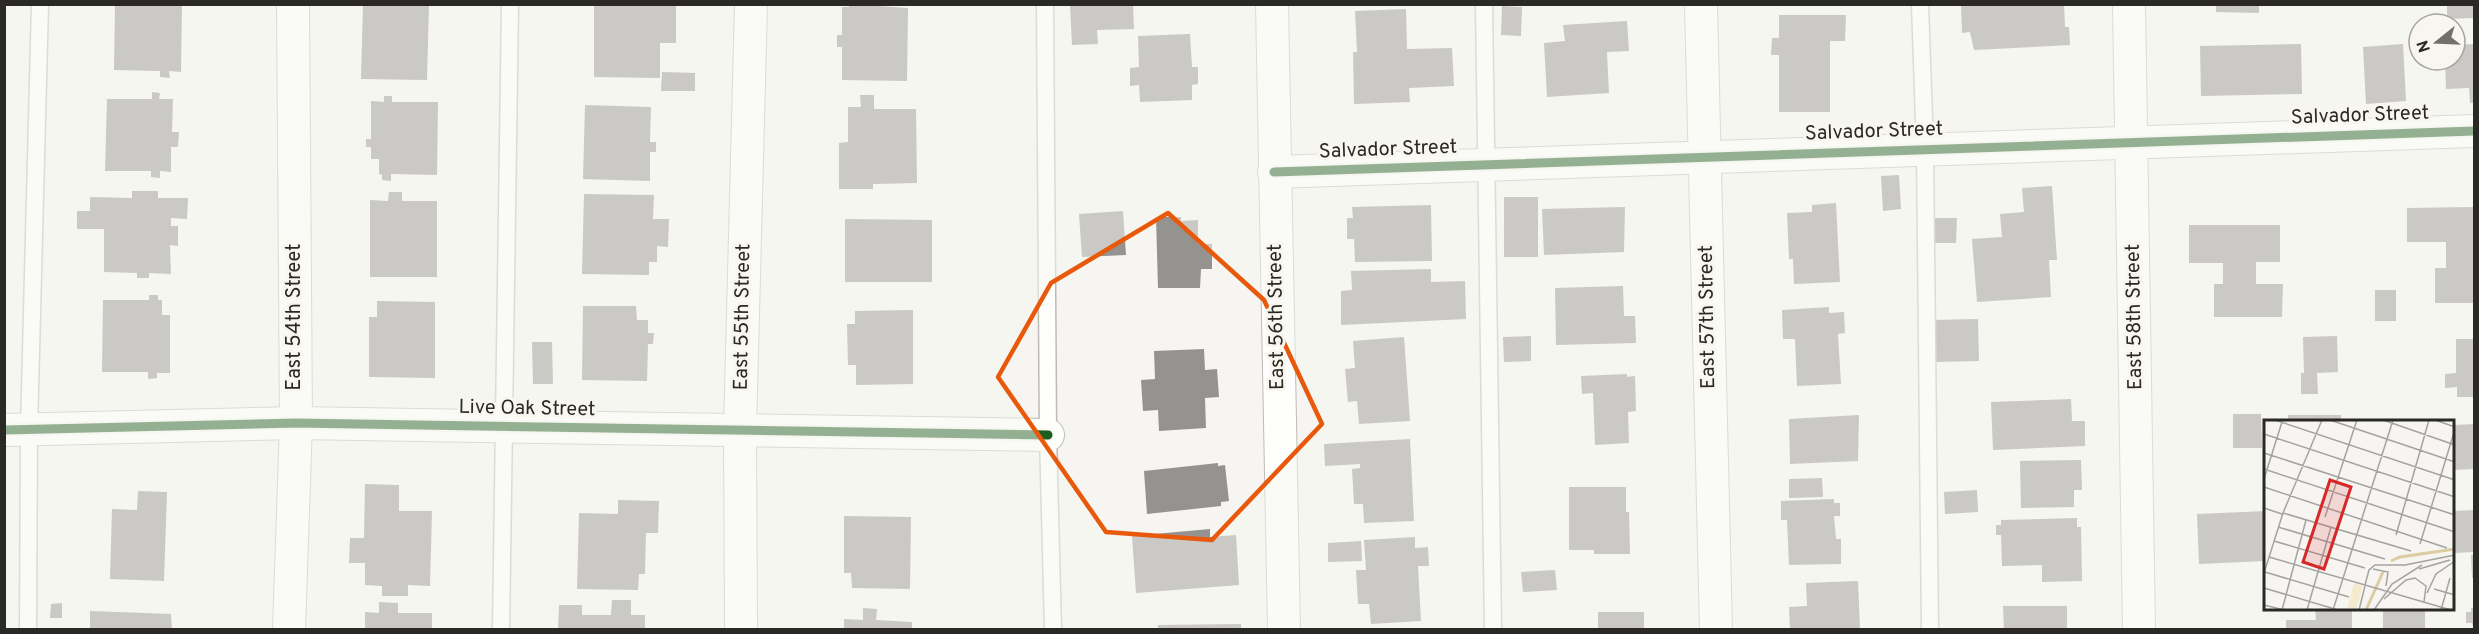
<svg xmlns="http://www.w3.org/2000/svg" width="2479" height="634" font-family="Overpass,sans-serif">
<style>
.building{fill:#949390}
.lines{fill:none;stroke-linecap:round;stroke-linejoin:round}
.lane-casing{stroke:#bcbbb8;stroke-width:19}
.street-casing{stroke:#bcbbb8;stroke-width:34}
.lane{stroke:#fefefd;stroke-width:16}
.street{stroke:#fefefd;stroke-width:32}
.cycleway-casing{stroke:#f8f6ef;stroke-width:13}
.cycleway{stroke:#1b5e20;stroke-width:9}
.marked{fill:none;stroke:#e8590c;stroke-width:4.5;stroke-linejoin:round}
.labels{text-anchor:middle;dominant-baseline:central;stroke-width:6;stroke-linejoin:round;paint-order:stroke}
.street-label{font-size:20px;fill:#2a2926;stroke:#f8f6ef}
.inset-river{fill:none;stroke:#dbcca1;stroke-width:3}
.inset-road{fill:none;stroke:#a4a3a0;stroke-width:1.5}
.view{fill:#d62828;fill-opacity:0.15;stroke:#d62828;stroke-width:3}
.inset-edge{fill:none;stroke:#2a2926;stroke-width:3}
</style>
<rect width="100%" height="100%" fill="#f6f5f1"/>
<g class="building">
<polygon points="115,4 182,4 181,72 169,71 170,78 160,77 160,71 114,70"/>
<polygon points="363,4 429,4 427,80 361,79"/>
<polygon points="594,4 676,5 676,43 660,43 660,78 594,77"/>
<polygon points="849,4 908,8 907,81 842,80 842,47 837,47 837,35 842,35 842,7 849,7"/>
<polygon points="1070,4 1133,4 1134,29 1097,30 1098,44 1072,45"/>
<polygon points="1961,4 2064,4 2065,27 2069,27 2070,45 1974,50 1970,32 1962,33"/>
<polygon points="2216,4 2259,4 2259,13 2216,12"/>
<polygon points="2447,4 2474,4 2474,18 2447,19"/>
<polygon points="1502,6 1522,7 1521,36 1501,35"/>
<polygon points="1406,9 1407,49 1452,48 1454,86 1409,88 1410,102 1354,104 1353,52 1357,52 1355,11"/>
<polygon points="1779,15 1846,15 1845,41 1830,41 1830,112 1779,112 1779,55 1771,55 1772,38 1779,38"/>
<polygon points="1627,21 1629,51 1607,52 1609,93 1547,97 1544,43 1565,41 1563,25"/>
<polygon points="1190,34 1192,67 1198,67 1198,84 1192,85 1192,100 1140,102 1139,85 1130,86 1130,68 1139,67 1138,36"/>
<polygon points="2301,44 2302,94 2201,96 2200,46"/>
<polygon points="2403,44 2406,101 2366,104 2363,47"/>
<polygon points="2474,44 2474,103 2470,103 2469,88 2446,89 2445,60 2455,60 2455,45"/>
<polygon points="662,72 695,73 695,91 661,91"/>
<polygon points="152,92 160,93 159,99 173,99 172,132 179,132 178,147 171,147 171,172 160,171 160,178 151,177 151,171 105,171 107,99 152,99"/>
<polygon points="860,95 874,95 874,109 916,109 917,183 873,184 873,189 839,189 839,143 848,142 848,107 861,107"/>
<polygon points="384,96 392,96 392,102 438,102 437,175 391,174 391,181 382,180 382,175 379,174 379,159 371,159 371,147 366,147 366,139 371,139 371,101 384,102"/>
<polygon points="585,105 651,107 650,142 656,142 656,152 650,152 650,181 583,179"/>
<polygon points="1899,175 1901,209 1883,211 1881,176"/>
<polygon points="2052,186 2057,260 2049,260 2051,297 1977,302 1972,239 2002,237 2000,214 2024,212 2022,188"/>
<polygon points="132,191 158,191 158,198 188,198 187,219 171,218 171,226 178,226 178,246 170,245 171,274 149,273 149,278 137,278 137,273 104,272 104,229 77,229 77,211 90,211 90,197 132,198"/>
<polygon points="389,192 402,192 402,201 437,201 437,277 370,277 370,200 388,201"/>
<polygon points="584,194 654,195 653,219 669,219 668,247 657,246 657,262 649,262 649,275 582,274"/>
<rect x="1504" y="197" width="34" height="60"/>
<polygon points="1836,203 1840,282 1794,284 1793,259 1789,259 1787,213 1812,212 1812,205"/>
<polygon points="1431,205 1432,261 1355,262 1354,239 1347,239 1347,218 1353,218 1352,207"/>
<polygon points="1625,207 1624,252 1544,255 1542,209"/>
<polygon points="2474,207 2474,303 2435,303 2435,268 2446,268 2446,242 2407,242 2407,208"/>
<polygon points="1123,211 1126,255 1082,257 1079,214"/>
<polygon points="1156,217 1181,217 1181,221 1198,220 1198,244 1212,244 1212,269 1201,269 1200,288 1158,288"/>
<polygon points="1935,218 1957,218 1956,243 1935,243"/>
<polygon points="845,219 932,220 932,282 845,282"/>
<polygon points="2189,225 2280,225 2280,262 2256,262 2256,284 2283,284 2282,317 2214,317 2214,284 2223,284 2223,263 2189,263"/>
<polygon points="1431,269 1431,282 1465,281 1466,319 1341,325 1341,291 1352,290 1351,271"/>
<polygon points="1623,286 1624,316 1635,316 1636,343 1556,345 1555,288"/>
<rect x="2375" y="290" width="21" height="31"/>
<polygon points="149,295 158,295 158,300 162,300 162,315 170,315 170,373 157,373 157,378 148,379 148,372 102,372 103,300 149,300"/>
<polygon points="377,301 435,302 435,378 369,377 369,317 377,317"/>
<polygon points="583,306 636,306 637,320 648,320 648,333 654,333 653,344 648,344 647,381 582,380"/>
<polygon points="1829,307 1829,313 1844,312 1845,333 1838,334 1841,384 1797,386 1795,339 1783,339 1782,310"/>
<polygon points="913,310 913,384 856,385 856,365 848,365 847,324 855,324 855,311"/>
<polygon points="1978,319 1979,361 1933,362 1932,320"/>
<polygon points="1531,336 1531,361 1504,362 1503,337"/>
<polygon points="2337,336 2338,372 2317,373 2318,394 2301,394 2301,373 2304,373 2303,337"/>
<polygon points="1404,337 1410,421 1359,424 1357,401 1348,402 1345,369 1355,368 1353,341"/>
<polygon points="2456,339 2474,339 2474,397 2457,397 2457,387 2445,388 2445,374 2456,373"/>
<polygon points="532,342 552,342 553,384 533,384"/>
<polygon points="1204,349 1205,370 1217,369 1219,397 1205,398 1206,428 1159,431 1158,410 1143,411 1141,380 1155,379 1154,351"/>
<polygon points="1627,374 1627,377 1635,376 1636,411 1628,412 1629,443 1595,445 1593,393 1582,394 1581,376"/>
<polygon points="2071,399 2072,421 2085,421 2085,446 1993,450 1991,402"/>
<polygon points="2233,414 2261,414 2262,448 2233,448"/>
<polygon points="1859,415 1858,461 1790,464 1789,419"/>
<rect x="2288" y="415" width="53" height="6"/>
<polygon points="2474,424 2474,469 2454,470 2454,425"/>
<polygon points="1410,439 1414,521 1364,523 1363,504 1354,504 1352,469 1360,468 1360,464 1325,466 1324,444"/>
<polygon points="2081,460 2082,490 2074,490 2074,507 2021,508 2020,461"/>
<polygon points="1218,463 1218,466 1225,465 1229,501 1221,502 1221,506 1147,514 1144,471"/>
<polygon points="1822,478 1823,497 1789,498 1789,479"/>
<polygon points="365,484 399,485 399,511 432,511 430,586 408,585 408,596 382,596 382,586 365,585 365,563 349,563 350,538 364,538"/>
<polygon points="1569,487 1626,487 1626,512 1629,512 1630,554 1594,554 1594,550 1569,550"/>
<polygon points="1977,490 1978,512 1945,514 1944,492"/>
<polygon points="138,491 167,492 164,581 110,579 112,509 137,510"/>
<polygon points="1834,499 1834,503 1840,503 1840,516 1834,516 1836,539 1841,539 1841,564 1789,565 1787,520 1781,520 1781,501"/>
<polygon points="618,500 659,501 658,533 646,533 645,574 639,574 638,590 577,589 579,513 618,514"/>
<polygon points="2474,510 2474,552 2454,553 2454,511"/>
<polygon points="2266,511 2266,561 2199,564 2197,514"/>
<polygon points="844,516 911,517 910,589 852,588 851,573 844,573"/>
<polygon points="2077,518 2077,527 2081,527 2082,581 2042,582 2042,565 2002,566 2001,535 1996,535 1996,525 2001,525 2001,520"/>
<polygon points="1210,529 1210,537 1236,535 1239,585 1136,593 1132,536"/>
<polygon points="1415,537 1415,548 1428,547 1429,566 1418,566 1421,621 1371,624 1369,604 1358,604 1356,570 1366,570 1364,540"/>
<polygon points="1361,541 1362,561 1328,562 1328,543"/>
<polygon points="2471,555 2474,555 2474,578 2472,578"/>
<polygon points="1555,570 1557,590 1523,592 1521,572"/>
<polygon points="1858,581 1860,630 1790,630 1789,607 1807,606 1806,583"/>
<polygon points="612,600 631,600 631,615 645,615 645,630 558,630 559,605 582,605 582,615 611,615"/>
<polygon points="379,602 398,603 398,613 432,613 432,630 365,630 365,612 379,613"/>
<polygon points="62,603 62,618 50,618 51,604"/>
<polygon points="2003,606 2067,606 2067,630 2004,630"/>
<polygon points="863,608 877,609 876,620 912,622 912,630 844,630 844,619 863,620"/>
<polygon points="2315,608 2352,608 2352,630 2286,630 2286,620 2316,620"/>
<rect x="2383" y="608" width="42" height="22"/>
<polygon points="2471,608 2474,608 2474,629 2472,623 2466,623 2466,612 2471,612"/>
<polygon points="90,611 171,614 172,630 90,630"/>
<rect x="1598" y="612" width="46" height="18"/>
<polygon points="1241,624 1241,630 1158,630 1158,625"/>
</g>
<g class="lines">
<g class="lane-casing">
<g id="lane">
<polyline points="1045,4 1048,435 1053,630"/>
<polyline points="1484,4 1493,630"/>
<polyline points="1920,4 1925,149 1930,630"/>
<polyline points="28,630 29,429 40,4"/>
<polyline points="501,630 510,4"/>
</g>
</g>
<g class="street-casing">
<g id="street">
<polyline points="1272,4 1284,630"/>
<polyline points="1701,4 1716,630"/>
<polyline points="2129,4 2139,630"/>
<polyline points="1274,172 2474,131"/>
<polyline points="4,430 296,423 1048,435"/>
<polyline points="289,630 296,423 293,4"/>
<polyline points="741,630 740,430 751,4"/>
</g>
</g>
<use href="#lane" class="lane"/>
<use href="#street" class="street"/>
<g class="cycleway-casing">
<g id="cycleway">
<polyline points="1274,172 2474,131"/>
<polyline points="4,430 296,423 1048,435"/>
</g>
</g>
<use href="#cycleway" class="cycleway"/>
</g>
<path d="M0 0H2479V634H0ZM 1168,213 L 1264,300 L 1322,424 L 1212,540 L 1106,532 L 998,377 L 1051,283 Z" fill="#f6f5f1" fill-opacity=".55" fill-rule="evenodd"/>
<path class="marked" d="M 1168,213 L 1264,300 L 1322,424 L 1212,540 L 1106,532 L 998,377 L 1051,283 Z"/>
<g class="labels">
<g class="street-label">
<text transform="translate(2360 116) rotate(-2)">Salvador Street</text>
<text transform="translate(1874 132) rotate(-2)">Salvador Street</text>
<text transform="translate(1388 150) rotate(-2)">Salvador Street</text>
<text transform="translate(295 317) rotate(-90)">East 54th Street</text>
<text transform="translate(743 317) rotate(-89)">East 55th Street</text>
<text transform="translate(1277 317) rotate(-91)">East 56th Street</text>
<text transform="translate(1708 317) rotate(-91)">East 57th Street</text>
<text transform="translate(2135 317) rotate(-91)">East 58th Street</text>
<text transform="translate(527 409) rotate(1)">Live Oak Street</text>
</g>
</g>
<g transform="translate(2264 420)">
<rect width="190" height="190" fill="#f6f5f1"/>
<path d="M 90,163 L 99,166 L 92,190 L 83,190 Z" fill="#f4ebcf"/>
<path class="inset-river" d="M 127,141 L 136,137 L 191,129M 102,190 L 119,152"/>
<path class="inset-road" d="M 11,0 L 191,60M 66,0 L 191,42M 119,0 L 191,25M 171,0 L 191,7M 0,14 L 191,77M 0,33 L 191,95M 0,49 L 191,112M 0,59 L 18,2M 0,67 L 183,128M 0,88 L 18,94M 19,93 L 147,131M 61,97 L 93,0M 14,107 L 121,139M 132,115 L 165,0M 10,121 L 101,148M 156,124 L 191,9M 5,137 L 187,190M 109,149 L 124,152 L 122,166M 155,149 L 186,140M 1,152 L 85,177M 0,153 L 19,93 L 58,0M 101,165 L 105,150 L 111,145 L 141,145 L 191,135M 0,168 L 74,190M 170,169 L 191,175M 163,173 L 172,154 L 191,141M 120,179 L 142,160 L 151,158 L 162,166 L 160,182M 0,185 L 20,190M 18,190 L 42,100M 43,190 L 67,107M 69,190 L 129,0M 95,190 L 101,166M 110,190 L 128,164 L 158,145M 177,190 L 186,158"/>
<path class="view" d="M 66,60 L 87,67 L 60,149 L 39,142 Z"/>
<rect width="190" height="190" class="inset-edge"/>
</g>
<rect width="2479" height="634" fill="none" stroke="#2a2926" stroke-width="12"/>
<g transform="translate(2437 42) rotate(252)"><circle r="28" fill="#f8f6ef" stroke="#a6a49f" stroke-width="1.5"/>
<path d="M0-4.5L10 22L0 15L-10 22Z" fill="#71706d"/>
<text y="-9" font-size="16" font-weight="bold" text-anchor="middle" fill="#2a2926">N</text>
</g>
</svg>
